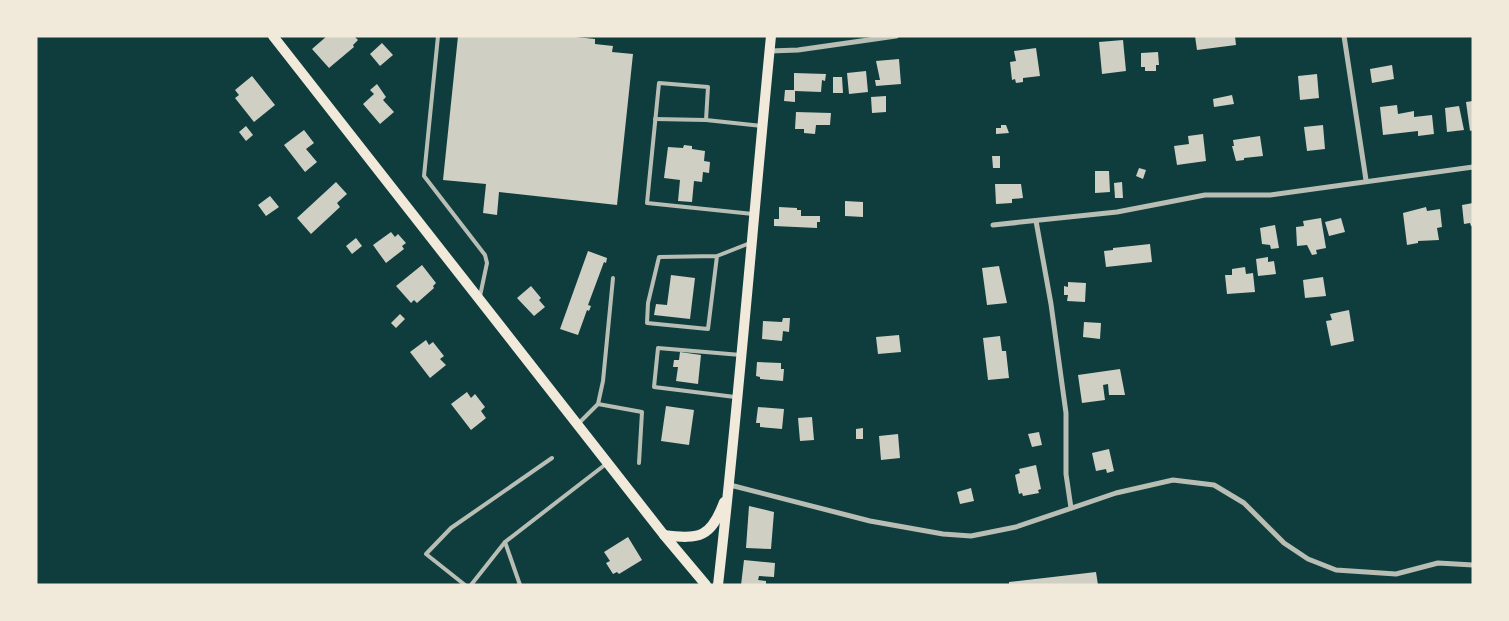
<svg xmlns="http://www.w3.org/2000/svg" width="1509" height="621" font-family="Lora,serif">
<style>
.building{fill:#cfcfc3}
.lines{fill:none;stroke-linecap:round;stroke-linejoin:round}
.service{stroke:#b8beb3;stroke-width:4}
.minor{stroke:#b8beb3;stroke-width:5}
.secondary{stroke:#f1e9da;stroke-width:10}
</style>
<rect width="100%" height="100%" fill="#0f3d3e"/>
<g class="building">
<polygon points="327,36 354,36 358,40 353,45 354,47 329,68 312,49"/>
<polygon points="458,36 567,36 595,39 595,44 613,46 612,52 633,54 617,205 499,192 497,215 483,213 486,184 443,180"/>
<polygon points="1195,36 1235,36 1236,45 1197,50"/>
<polygon points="1123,40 1126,71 1102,74 1099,42"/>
<polygon points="382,43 393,55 380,66 370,54"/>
<polygon points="1036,48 1040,76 1023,78 1023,82 1016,83 1015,79 1012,80 1010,62 1016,61 1014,51"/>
<polygon points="1158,52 1159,65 1156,65 1156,71 1145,71 1145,67 1141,67 1141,53"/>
<polygon points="899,59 901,84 876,86 875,80 880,80 876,61"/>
<polygon points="1392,65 1394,79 1372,83 1370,69"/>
<polygon points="866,71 868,92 849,94 847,73"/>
<polygon points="794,73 826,74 825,81 822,80 821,92 795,91 795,102 784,101 785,90 794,90"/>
<polygon points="1317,74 1319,98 1300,100 1298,76"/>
<polygon points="252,76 275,105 254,122 235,98 239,95 235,90"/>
<polygon points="833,77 842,77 843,93 833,93"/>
<polygon points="377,84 386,97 383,100 394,112 380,124 363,104 374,94 370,90"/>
<polygon points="1232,95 1234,104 1214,107 1213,99"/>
<polygon points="886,96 886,112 872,113 871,97"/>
<polygon points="1473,101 1473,130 1470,131 1466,102"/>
<polygon points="1397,105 1398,114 1414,111 1414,117 1432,115 1434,134 1418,136 1418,131 1383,135 1380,107"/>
<polygon points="1459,106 1464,130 1447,132 1445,108"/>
<polygon points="796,112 831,113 830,125 816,125 815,134 804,133 804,129 795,129"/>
<polygon points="1001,125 1006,125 1009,133 996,134 996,128 1001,128"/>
<polygon points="1323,125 1325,149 1307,151 1304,127"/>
<polygon points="246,126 253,135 246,141 239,132"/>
<polygon points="304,130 314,143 306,149 317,162 305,172 284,145"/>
<polygon points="1203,134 1206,161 1177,165 1174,146 1189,144 1188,136"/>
<polygon points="1260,136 1263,156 1244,158 1244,160 1236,161 1232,146 1234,146 1233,140"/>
<polygon points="684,145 692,146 692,149 705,151 704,161 710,162 709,173 703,172 702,182 694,181 692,202 678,201 680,180 664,178 668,147 683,148"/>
<polygon points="992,156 1000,156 1000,168 993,168"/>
<polygon points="1139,168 1146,170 1143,179 1136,176"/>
<polygon points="1095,171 1109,171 1110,192 1095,193"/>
<polygon points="336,182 347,194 337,203 340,207 311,234 297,218"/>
<polygon points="1122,182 1123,198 1115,198 1114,183"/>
<polygon points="995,184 1021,184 1023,198 1012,199 1012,203 996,204"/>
<polygon points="270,196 279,207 266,216 258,205"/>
<polygon points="845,201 863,202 863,217 845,216"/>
<polygon points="1473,203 1473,226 1471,226 1470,223 1464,224 1462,205"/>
<polygon points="779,207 797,208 797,210 801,210 801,216 820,216 820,222 817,222 817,228 774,226 774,219 779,219"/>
<polygon points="1426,207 1427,211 1440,209 1442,227 1437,228 1439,240 1418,241 1418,243 1407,245 1403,213"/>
<polygon points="1321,218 1326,248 1316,250 1317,254 1312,255 1307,245 1297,246 1296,227 1304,226 1303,221"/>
<polygon points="1341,218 1345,232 1329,236 1325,222"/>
<polygon points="1275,225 1279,248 1271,249 1270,245 1262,244 1260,228"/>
<polygon points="391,232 395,237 398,234 406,243 402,246 404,249 386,263 373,245"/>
<polygon points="356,238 362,246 352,254 346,246"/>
<polygon points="1150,244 1152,262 1106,267 1104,251 1113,250 1113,248"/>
<polygon points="588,251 607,258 606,263 604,262 588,305 591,306 589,311 587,310 578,335 560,329"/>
<polygon points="1268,257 1268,262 1274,261 1276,274 1258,276 1256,259"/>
<polygon points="422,265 436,283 433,286 434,288 417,303 414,300 411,303 396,286"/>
<polygon points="999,266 1007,303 987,305 982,268"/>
<polygon points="1245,267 1246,274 1253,273 1255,292 1227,294 1225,275 1232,275 1232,269"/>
<polygon points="671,275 695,278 690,319 654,315 656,304 667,305"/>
<polygon points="1323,277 1326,296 1305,298 1303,280"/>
<polygon points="1068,282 1086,283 1085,302 1067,301 1068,295 1064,295 1064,286 1068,287"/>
<polygon points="531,286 541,298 539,300 545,307 534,316 517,298"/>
<polygon points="1349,310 1354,341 1331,346 1326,321 1332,320 1330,314"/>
<polygon points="400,314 405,319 396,328 391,323"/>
<polygon points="783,318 790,318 789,332 783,331 782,341 762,339 763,321 782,322"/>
<polygon points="1084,322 1101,323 1100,339 1083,337"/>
<polygon points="899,335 901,352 878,354 876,337"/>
<polygon points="1000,336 1002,351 1006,351 1009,378 988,380 983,338"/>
<polygon points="426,340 429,345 433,342 444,356 440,359 446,365 430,378 410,352"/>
<polygon points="680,352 701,355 698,384 676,381 678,367 673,367 674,360 679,360"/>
<polygon points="757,362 781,363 781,369 784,369 783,381 760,379 760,377 756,376"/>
<polygon points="1120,369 1125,395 1109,395 1108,384 1103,385 1105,400 1082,403 1078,375"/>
<polygon points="467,392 471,398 475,394 485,407 481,411 486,418 471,430 451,404"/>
<polygon points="666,406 694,410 689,445 661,441"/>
<polygon points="758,407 784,409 782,429 760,427 760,423 756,423"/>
<polygon points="812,417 814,440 800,441 798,418"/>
<polygon points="863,428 863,439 856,439 856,429"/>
<polygon points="1039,432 1042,445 1032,447 1028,434"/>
<polygon points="898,434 900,458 881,460 879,436"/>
<polygon points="1109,449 1114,471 1107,473 1106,469 1096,471 1092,453"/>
<polygon points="1036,465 1041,489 1038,490 1039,493 1023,496 1022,493 1019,494 1015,475 1020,473 1019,469"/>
<polygon points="971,488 974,501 960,504 957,492"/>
<polygon points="749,506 774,512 771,549 746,548"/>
<polygon points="628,537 642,560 619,574 617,572 613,574 606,563 610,561 604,552"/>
<polygon points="744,560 775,563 774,577 759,576 758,580 766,581 766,585 741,585"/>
<polygon points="1096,572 1098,585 1009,585 1009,582"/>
</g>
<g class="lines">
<g class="service">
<polyline points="438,36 424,176 485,255 487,263 480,296"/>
<polyline points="655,119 706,120"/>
<polyline points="753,214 647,203 659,83 708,87 706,120 762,126"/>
<polyline points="717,256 708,329 647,323 648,303 659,257 717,256 750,243"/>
<polyline points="735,397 654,387 658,348 741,355"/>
<polyline points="598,404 642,412 639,463"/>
<polyline points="578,424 598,404 603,381 613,278"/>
<polyline points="465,585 426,554 451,528 552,458"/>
<polyline points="471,585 505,542"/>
<polyline points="520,585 505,542 606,464"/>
</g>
<g class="minor">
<polyline points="1344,36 1366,180"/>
<polyline points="770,51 798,50 896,36"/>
<polyline points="1036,221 1051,304 1066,413 1066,474 1071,508"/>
<polyline points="993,225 1117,212 1205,195 1270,195 1473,167"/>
<polyline points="730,485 870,521 943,534 971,536 1016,527 1116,493 1173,480 1214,485 1244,503 1284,543 1308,559 1336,570 1396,574 1438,563 1473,565"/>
</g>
<g class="secondary">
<polyline points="273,36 664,535 706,585"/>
<path d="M 664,535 C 700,540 711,537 724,502"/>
<path d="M 718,585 C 739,402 753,219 771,36"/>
</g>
</g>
<rect width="1509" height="621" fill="none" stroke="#f1e9da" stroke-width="75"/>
</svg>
